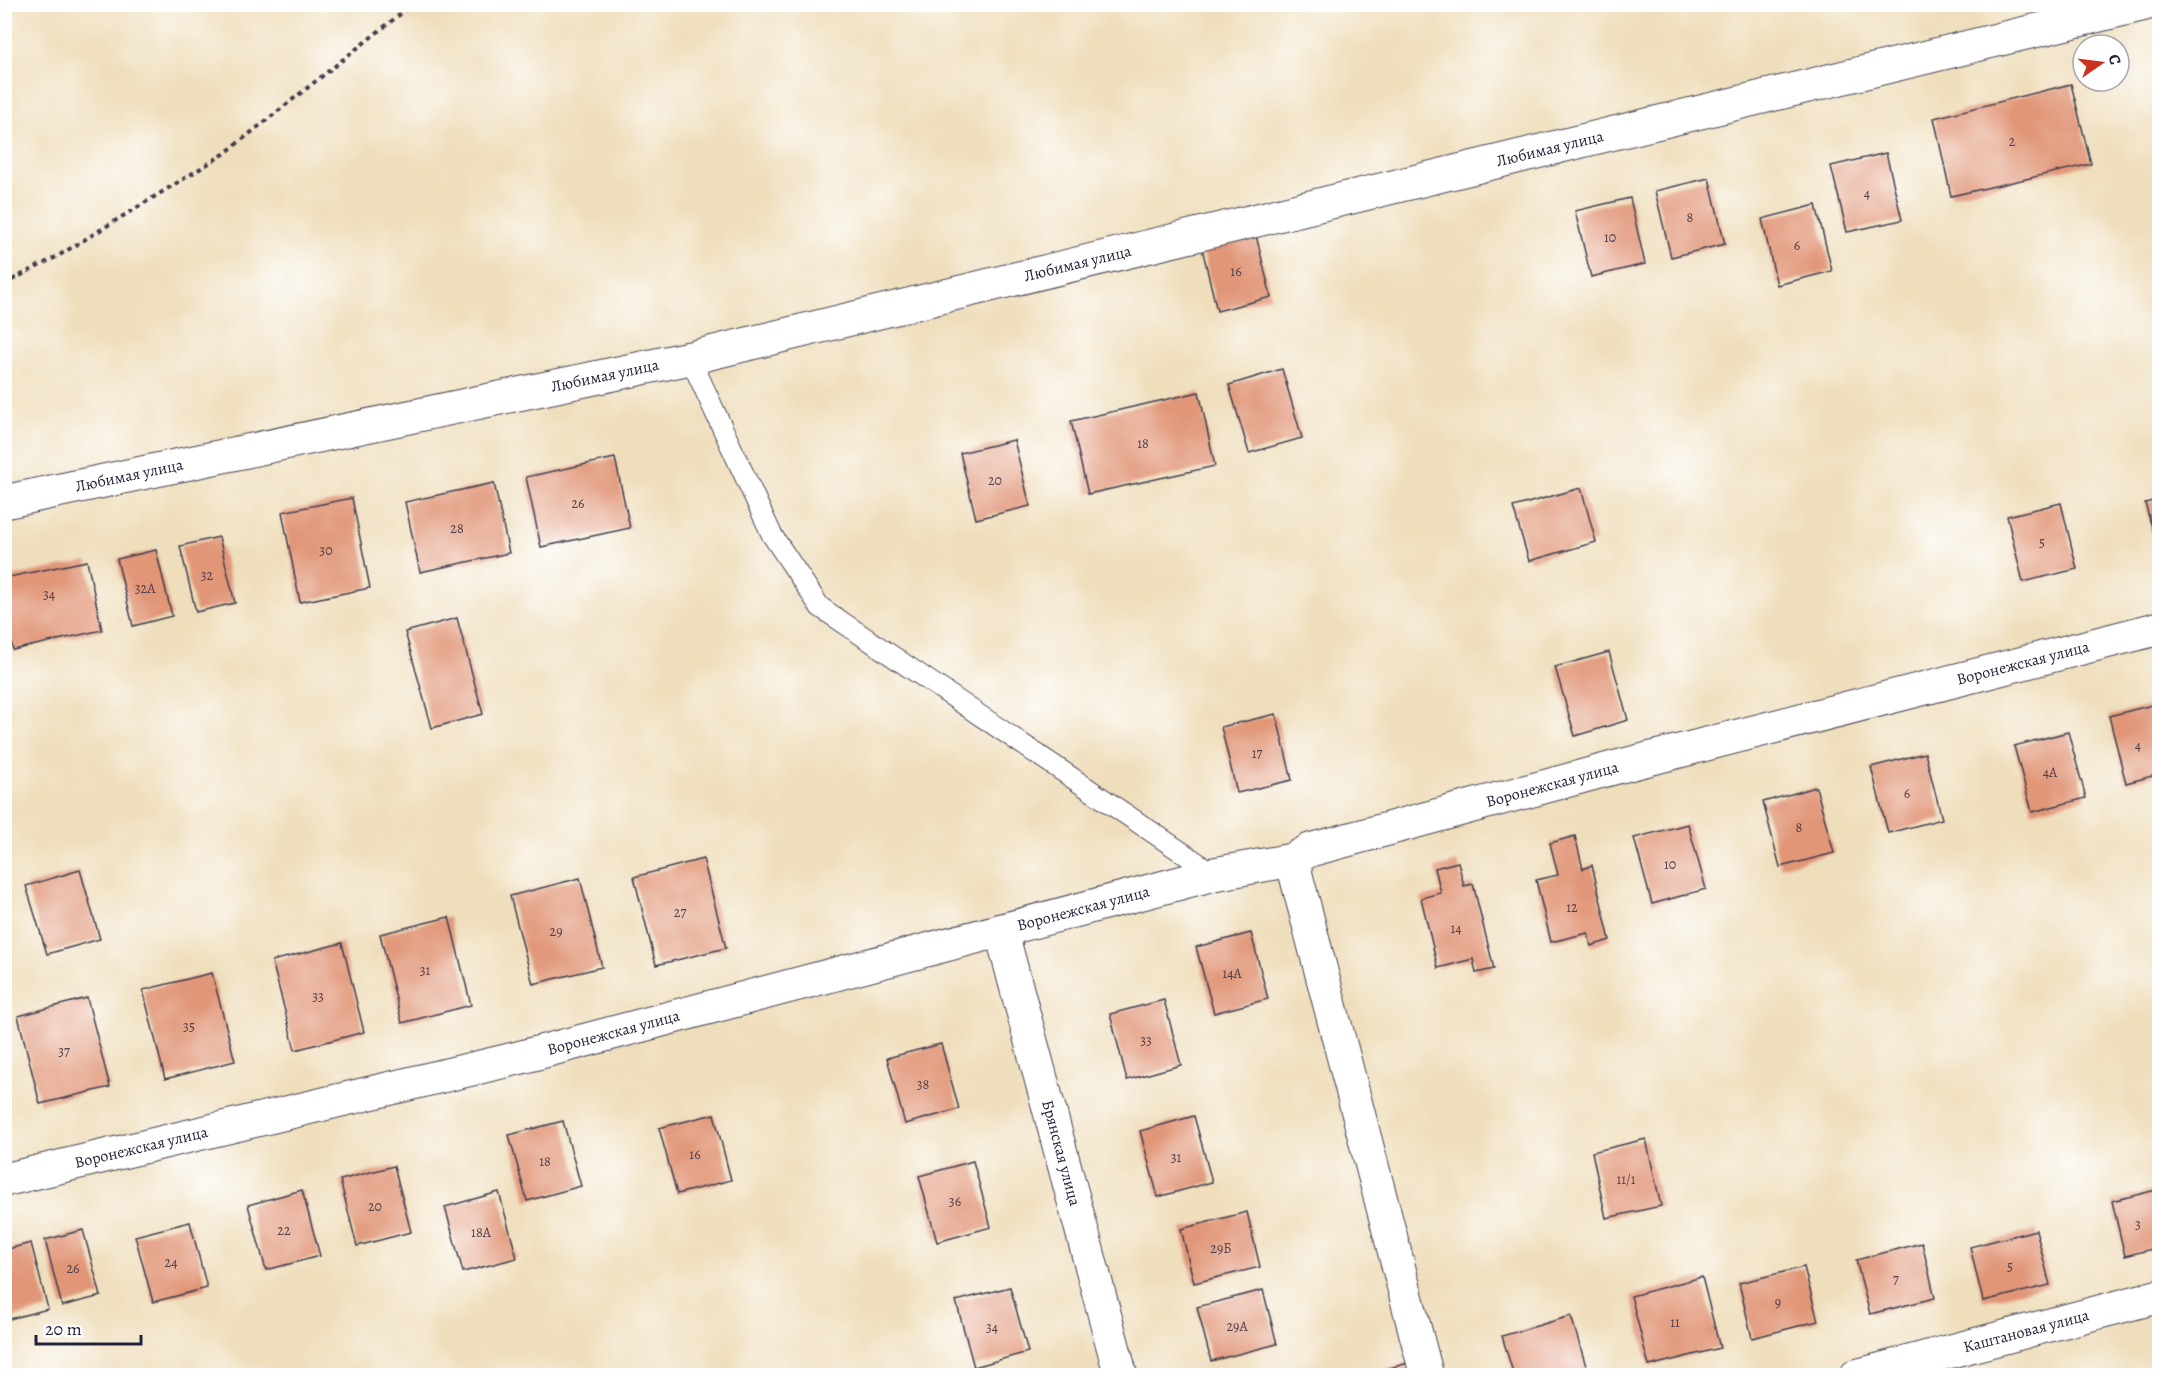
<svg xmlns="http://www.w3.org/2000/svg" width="2164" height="1380" font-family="Alegreya,serif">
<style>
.building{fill:#e19678}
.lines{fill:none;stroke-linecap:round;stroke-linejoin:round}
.lane-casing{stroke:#413e4e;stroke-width:22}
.street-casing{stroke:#413e4e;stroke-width:35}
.path{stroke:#413e4e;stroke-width:4;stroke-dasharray:4.5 4.5;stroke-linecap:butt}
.lane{stroke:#fff;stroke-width:20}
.street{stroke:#fff;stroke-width:33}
.labels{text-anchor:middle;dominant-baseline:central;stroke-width:4.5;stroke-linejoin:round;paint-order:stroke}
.number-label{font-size:14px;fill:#523f4a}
.street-label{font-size:16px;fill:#22223b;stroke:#fff}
</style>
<rect width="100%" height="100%" fill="#fff"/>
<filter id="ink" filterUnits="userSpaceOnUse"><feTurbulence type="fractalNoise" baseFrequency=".0167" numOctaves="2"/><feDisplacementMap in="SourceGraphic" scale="12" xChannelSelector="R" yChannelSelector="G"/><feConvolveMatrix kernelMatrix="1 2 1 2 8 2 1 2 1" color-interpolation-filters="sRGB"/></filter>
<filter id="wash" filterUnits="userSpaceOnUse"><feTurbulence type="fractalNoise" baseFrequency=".008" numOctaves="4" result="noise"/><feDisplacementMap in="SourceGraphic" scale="24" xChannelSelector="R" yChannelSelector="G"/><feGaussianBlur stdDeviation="1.35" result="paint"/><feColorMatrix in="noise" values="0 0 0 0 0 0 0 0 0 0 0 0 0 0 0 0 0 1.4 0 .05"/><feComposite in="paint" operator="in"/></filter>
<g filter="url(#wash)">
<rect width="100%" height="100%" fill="#efdebc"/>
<g id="blocks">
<g class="building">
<polygon points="2071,84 2091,164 1951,196 1934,118"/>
<polygon points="1886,153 1902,220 1847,232 1831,166"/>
<polygon points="1709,178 1725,244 1671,257 1655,191"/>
<polygon points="1630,198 1645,264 1591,277 1575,211"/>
<polygon points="1816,205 1832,271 1777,285 1762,219"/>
<polygon points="1255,231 1271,297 1217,311 1201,244"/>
<polygon points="1282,369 1302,438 1249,453 1229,385"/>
<polygon points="1199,392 1215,466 1088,494 1071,421"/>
<polygon points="1014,440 1030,506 976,519 960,453"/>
<polygon points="615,458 630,528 541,547 526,477"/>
<polygon points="494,483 509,553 420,572 405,502"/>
<polygon points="1581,488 1596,542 1529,561 1513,507"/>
<polygon points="352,498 370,588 300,602 282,512"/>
<polygon points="2160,499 2160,552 2159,552 2145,503"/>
<polygon points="2061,503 2077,569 2023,582 2007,516"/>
<polygon points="219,537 235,603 196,612 180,546"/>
<polygon points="156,550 172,616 133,626 117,559"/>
<polygon points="87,561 102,630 13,650 4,609 4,578"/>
<polygon points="457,618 483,714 432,728 405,632"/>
<polygon points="1609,652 1628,720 1575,736 1555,667"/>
<polygon points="2160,703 2160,774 2126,783 2109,716"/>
<polygon points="1276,714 1292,780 1237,793 1221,727"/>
<polygon points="2068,732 2086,798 2032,812 2014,746"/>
<polygon points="1925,753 1942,819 1888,833 1871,767"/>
<polygon points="1816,787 1834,853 1780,867 1763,802"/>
<polygon points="1688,824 1706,889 1652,904 1634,838"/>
<polygon points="1575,836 1583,869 1592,865 1610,940 1591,946 1588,933 1551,942 1536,880 1558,875 1550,843"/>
<polygon points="703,859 726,948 656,965 634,877"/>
<polygon points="1458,862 1464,886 1473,884 1494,969 1476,973 1473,959 1438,968 1421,898 1441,893 1435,868"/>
<polygon points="80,870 100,939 47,954 26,886"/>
<polygon points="580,878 602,967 533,984 510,896"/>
<polygon points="449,917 471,1005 402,1023 380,934"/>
<polygon points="1251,933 1268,999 1214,1013 1196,947"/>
<polygon points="342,943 364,1032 295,1050 272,961"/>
<polygon points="212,973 235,1061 165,1079 143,990"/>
<polygon points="87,998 110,1087 40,1104 18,1016"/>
<polygon points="1164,1000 1181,1065 1127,1080 1110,1014"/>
<polygon points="941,1044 959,1109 905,1124 887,1058"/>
<polygon points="714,1114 731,1180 677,1194 659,1128"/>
<polygon points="1194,1116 1212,1182 1158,1197 1140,1131"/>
<polygon points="563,1121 581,1186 527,1201 509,1135"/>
<polygon points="1646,1139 1661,1206 1606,1218 1592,1152"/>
<polygon points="973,1161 991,1227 937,1242 919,1176"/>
<polygon points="394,1166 411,1232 357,1246 340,1180"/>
<polygon points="2160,1189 2160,1247 2125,1256 2112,1201"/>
<polygon points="302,1190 320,1256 266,1270 248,1205"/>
<polygon points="499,1192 517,1258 463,1272 445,1207"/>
<polygon points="1247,1212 1260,1267 1194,1283 1181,1229"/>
<polygon points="190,1222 207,1288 153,1302 135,1236"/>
<polygon points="83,1230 101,1296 62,1306 45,1240"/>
<polygon points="2036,1230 2050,1285 1983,1301 1970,1247"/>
<polygon points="31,1243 48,1309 9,1319 4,1299 4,1250"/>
<polygon points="1922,1243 1935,1298 1870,1314 1856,1260"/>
<polygon points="1804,1267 1818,1321 1752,1338 1739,1283"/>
<polygon points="1702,1277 1720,1348 1649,1366 1631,1296"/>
<polygon points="1010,1287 1028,1352 974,1367 956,1301"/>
<polygon points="1263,1290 1277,1344 1211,1361 1197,1307"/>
<polygon points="1571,1316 1589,1376 1514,1376 1502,1336"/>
<polygon points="1408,1363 1411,1376 1364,1376 1364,1375"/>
</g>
</g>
</g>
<g filter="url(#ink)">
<use href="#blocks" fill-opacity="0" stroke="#413e4e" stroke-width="1.5"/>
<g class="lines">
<g class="lane-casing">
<polyline id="lane" points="690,358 772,535 820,607 1214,874"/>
</g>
<g class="street-casing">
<g id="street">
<path id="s1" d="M 4,502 L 690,358 L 2145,4"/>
<polyline points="1292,860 1427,1376"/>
<path id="s2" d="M 1001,930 L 1121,1376"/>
<path id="s3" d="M 4,1180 L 518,1058 L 1214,874 L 1292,860 L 1310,850 L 1617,767 L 2160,628"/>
<path id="s4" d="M 1856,1376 L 2160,1296"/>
</g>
</g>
<polyline class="path" points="4,284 58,256 224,154 413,4"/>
<use href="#lane" class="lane"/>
<use href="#street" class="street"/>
</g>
</g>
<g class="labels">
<g class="number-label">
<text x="2012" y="141">2</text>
<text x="1867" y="193">4</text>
<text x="1690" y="217">8</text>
<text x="1610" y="237">10</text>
<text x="1797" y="245">6</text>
<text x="1236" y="271">16</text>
<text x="1143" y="443">18</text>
<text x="995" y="480">20</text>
<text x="578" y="503">26</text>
<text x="457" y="528">28</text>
<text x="2042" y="542">5</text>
<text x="326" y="550">30</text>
<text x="207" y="575">32</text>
<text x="145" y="588">32А</text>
<text x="49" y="594">34</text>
<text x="2138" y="745">4</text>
<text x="1257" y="753">17</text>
<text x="2050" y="772">4А</text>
<text x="1907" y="793">6</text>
<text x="1799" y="827">8</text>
<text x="1670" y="864">10</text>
<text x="1572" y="907">12</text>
<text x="680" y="912">27</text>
<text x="1456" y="928">14</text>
<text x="556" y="931">29</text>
<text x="425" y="970">31</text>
<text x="1232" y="973">14А</text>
<text x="318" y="996">33</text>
<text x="189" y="1026">35</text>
<text x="1146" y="1040">33</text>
<text x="64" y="1051">37</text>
<text x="923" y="1084">38</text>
<text x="695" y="1154">16</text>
<text x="1176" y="1157">31</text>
<text x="545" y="1161">18</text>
<text x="1626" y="1179">11/1</text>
<text x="955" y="1201">36</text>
<text x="375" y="1206">20</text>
<text x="2138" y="1224">3</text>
<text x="284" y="1230">22</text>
<text x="481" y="1232">18А</text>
<text x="1221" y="1248">29Б</text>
<text x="171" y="1262">24</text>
<text x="2010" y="1266">5</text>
<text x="73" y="1268">26</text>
<text x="1896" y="1279">7</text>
<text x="1778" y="1302">9</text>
<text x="1675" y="1322">11</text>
<text x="1237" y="1326">29А</text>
<text x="992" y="1327">34</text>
</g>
<g class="street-label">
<text stroke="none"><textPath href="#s1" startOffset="1586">Любимая улица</textPath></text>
<text stroke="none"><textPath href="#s1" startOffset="1100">Любимая улица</textPath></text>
<text stroke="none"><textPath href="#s1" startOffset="614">Любимая улица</textPath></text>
<text stroke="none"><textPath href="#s1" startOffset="128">Любимая улица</textPath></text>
<text stroke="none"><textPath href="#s3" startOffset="2085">Воронежская улица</textPath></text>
<text stroke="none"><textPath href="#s3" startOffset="1599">Воронежская улица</textPath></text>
<text stroke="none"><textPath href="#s3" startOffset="1113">Воронежская улица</textPath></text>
<text stroke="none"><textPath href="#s3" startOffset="627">Воронежская улица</textPath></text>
<text stroke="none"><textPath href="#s3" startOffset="141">Воронежская улица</textPath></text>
<text stroke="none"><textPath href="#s2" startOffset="231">Брянская улица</textPath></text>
<text stroke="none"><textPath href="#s4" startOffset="176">Каштановая улица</textPath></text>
</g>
</g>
<rect width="2164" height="1380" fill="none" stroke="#fff" stroke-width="24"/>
<g transform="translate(2101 63) rotate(76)"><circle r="28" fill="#ffffff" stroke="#a7a7b1" stroke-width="1.5"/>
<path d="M0-4.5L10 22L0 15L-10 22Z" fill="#c8321e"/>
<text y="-9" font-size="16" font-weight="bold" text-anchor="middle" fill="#22223b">С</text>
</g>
<path d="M36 1335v9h105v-9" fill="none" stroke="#22223b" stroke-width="3"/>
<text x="45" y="1335" font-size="18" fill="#22223b" stroke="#ffffff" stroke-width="4.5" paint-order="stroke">20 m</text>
</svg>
